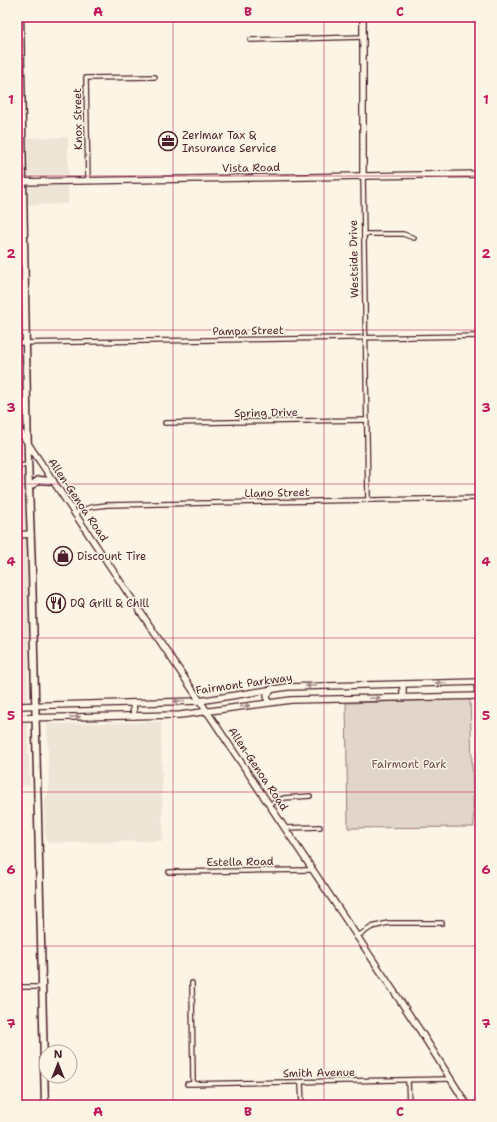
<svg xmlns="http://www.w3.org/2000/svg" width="497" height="1122" font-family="'Shantell Sans',sans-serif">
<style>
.built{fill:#eee5d7}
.green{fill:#e2d5ca;stroke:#967a7a}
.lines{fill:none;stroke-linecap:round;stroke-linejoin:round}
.street-casing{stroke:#4a1f2b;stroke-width:6}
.secondary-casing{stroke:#4a1f2b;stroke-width:8}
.primary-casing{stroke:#4a1f2b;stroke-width:9}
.street{stroke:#fcf5e5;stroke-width:3.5}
.secondary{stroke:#fcf5e5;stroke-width:5.5}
.primary{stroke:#fcf5e5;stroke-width:6}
.oneway{fill:#a38a88}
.grid{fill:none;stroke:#c2185b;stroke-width:1;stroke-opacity:0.55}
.labels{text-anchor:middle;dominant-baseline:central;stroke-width:3;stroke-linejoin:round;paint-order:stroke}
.street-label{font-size:11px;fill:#4a1f2b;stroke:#fcf5e5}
.poi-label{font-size:11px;fill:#4a1f2b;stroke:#fcf5e5;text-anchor:start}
.park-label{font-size:11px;fill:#704c53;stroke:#fcf5e5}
.neatline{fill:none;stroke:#c2185b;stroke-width:1.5}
.grid-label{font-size:13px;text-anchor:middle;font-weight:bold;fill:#c2185b}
</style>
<rect width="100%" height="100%" fill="#fcf5e5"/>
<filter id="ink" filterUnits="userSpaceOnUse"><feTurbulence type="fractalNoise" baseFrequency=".025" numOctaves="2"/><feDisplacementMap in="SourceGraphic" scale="8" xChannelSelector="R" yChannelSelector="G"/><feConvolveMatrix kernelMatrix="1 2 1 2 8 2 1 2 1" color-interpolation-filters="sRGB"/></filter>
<g filter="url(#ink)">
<g class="built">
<polygon points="68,137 68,204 17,205 17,138"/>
<polygon points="17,468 23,468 26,533 17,533"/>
<polygon points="17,536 27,536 29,625 27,699 24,703 17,704"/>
<polygon points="161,722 163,841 48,843 45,834 45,800 49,791 47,724"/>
<polygon points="17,723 27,724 30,786 17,785"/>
</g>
<polygon class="green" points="470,699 474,827 348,828 346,703"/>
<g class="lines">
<g class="street-casing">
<g id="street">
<polyline points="250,40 364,37"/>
<polyline points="363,175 368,500"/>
<polyline points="88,181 86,78 155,77"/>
<polyline points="364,234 403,234 414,238"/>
<polyline points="17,343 480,336"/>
<polyline points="165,423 367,420"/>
<polyline points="17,466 28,465"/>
<polyline points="75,513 91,507 107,505 480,498"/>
<polyline points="270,804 284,798 310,796"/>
<polyline points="285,828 320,827"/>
<polyline points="169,872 311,870"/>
<polyline points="356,937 372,927 388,923 442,923"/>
<polyline points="192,983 193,1084"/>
<polyline points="17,987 41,987"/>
<polyline points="408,1080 409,1105"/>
<polyline points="301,1083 302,1105"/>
<polyline points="187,1084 450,1079"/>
</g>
</g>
<g class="secondary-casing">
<g id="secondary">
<polyline points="363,175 363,17"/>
<polyline points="17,182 480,174"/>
<polyline points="17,427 421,1032 467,1105"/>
<polyline points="17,535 31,534"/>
<polyline points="477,682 478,696"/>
<polyline points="403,684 403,697"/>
<polyline points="133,703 134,716"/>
<polyline points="268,703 267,695 273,688"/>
<polyline points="17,706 199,701 287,687 480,682"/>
<polyline points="17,718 180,715 291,700 480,696"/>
</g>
</g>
<g class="primary-casing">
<g id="primary">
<polyline points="20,17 28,458 32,570 45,1105"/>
<polyline points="17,412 27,404"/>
<polyline points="29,487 39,480 53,481"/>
</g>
</g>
<use href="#street" class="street"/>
<use href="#secondary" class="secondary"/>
<use href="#primary" class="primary"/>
</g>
<defs><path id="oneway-solid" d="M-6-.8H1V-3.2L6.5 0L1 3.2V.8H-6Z"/></defs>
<g class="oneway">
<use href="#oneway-solid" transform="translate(441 683) rotate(179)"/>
<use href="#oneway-solid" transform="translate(311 686) rotate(179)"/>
<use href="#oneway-solid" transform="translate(375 698) rotate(-2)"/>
<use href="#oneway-solid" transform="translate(179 701) rotate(178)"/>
<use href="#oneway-solid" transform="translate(245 706) rotate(-8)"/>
<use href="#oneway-solid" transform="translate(75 717) rotate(-1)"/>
</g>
</g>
<path class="grid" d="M 173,17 L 173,1105M 324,17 L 324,1105M 17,176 L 480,176M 17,330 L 480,330M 17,484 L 480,484M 17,638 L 480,638M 17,792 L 480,792M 17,946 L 480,946"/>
<defs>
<g id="office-ring" transform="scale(1)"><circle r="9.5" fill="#fcf5e5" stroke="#4a1f2b" stroke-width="1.5"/><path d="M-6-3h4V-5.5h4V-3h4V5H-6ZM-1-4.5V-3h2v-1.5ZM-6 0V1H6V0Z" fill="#4a1f2b"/></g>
<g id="shop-ring" transform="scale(1)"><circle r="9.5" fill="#fcf5e5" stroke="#4a1f2b" stroke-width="1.5"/><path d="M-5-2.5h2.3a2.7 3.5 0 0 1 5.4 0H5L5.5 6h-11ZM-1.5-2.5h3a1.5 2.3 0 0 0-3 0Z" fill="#4a1f2b"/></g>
<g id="restaurant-ring" transform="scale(1)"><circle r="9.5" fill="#fcf5e5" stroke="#4a1f2b" stroke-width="1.5"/><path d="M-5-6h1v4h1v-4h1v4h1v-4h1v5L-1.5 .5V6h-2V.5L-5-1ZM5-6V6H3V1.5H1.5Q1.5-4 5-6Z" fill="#4a1f2b"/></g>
</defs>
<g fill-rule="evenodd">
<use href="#office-ring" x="168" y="141"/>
<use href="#shop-ring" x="63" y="556"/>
<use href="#restaurant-ring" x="56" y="603"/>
</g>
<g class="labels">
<g class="street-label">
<text transform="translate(78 119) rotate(-91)">Knox Street</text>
<text transform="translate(251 168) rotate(-1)">Vista Road</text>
<text transform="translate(354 259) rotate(-91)">Westside Drive</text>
<text transform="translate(248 331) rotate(-1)">Pampa Street</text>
<text transform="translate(266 413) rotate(-1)">Spring Drive</text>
<text transform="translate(277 493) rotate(-1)">Llano Street</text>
<text transform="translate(78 500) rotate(56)">Allen-Genoa Road</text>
<text transform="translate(244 684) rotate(-8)">Fairmont Parkway</text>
<text transform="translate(258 769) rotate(56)">Allen-Genoa Road</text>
<text transform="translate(240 862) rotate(-1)">Estella Road</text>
<text transform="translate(319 1073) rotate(-1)">Smith Avenue</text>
</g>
<g class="poi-label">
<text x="182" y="135">Zerimar Tax &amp;<tspan x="182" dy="13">Insurance Service</tspan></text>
<text x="77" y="556">Discount Tire</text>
<text x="70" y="603">DQ Grill &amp; Chill</text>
</g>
<g class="park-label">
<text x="409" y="764">Fairmont Park</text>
</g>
</g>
<rect width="497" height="1122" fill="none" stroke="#fcf5e5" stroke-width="44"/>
<g transform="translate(58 1064)"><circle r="19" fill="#fcf5e5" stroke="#b59f9b"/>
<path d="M0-3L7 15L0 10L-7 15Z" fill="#4a1f2b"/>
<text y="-6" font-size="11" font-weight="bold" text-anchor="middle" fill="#4a1f2b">N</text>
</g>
<rect x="22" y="22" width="453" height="1078" class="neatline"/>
<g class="grid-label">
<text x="98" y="16">A</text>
<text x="248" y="16">B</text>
<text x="400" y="16">C</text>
<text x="11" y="104">1</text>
<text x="486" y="104">1</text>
<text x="11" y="258">2</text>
<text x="486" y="258">2</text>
<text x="11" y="412">3</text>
<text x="486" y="412">3</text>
<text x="11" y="566">4</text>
<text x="486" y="566">4</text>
<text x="11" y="720">5</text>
<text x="486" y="720">5</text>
<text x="11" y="874">6</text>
<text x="486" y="874">6</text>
<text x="11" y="1028">7</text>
<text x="486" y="1028">7</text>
<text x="98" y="1116">A</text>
<text x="248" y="1116">B</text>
<text x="400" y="1116">C</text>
</g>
</svg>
